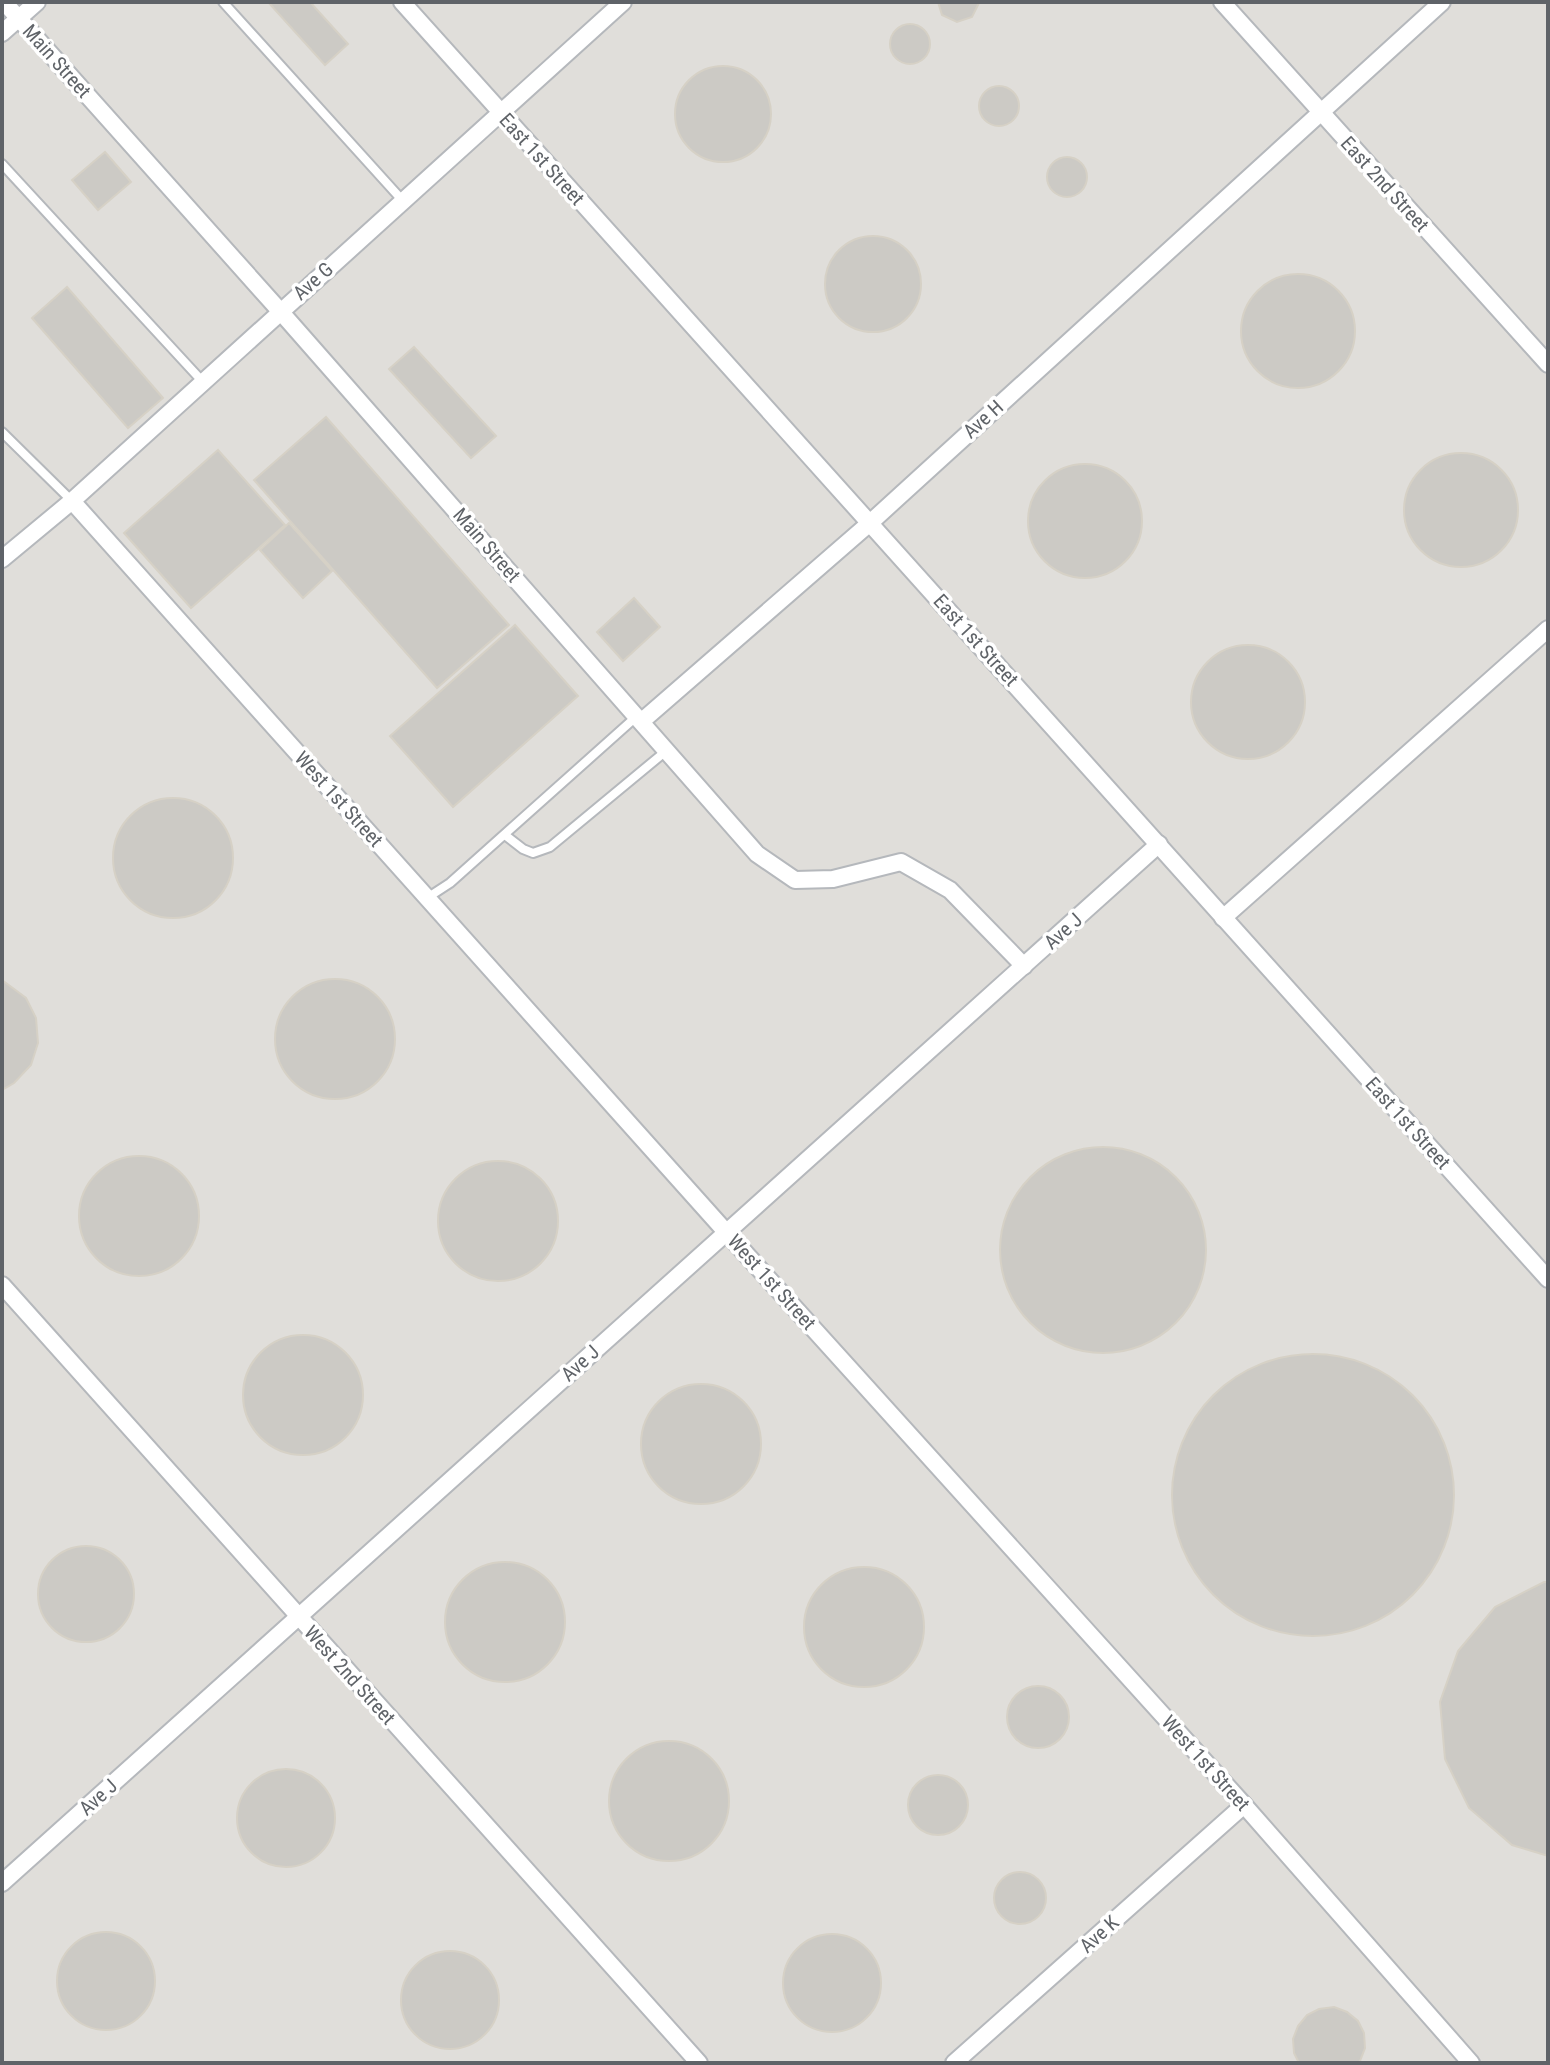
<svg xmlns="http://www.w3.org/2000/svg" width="1550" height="2065" font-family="'Roboto Condensed',sans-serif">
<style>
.industrial{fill:#e0deda}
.building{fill:#cccac5;stroke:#d6d1c6;stroke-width:2}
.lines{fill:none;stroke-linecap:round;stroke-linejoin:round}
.service-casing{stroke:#b5b8bc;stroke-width:12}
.minor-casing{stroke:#b5b8bc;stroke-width:20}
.service{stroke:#fff;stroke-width:8}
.minor{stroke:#fff;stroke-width:16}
.labels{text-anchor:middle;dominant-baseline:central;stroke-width:7;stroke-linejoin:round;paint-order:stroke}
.street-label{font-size:20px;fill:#5f6368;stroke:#fff}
</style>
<rect width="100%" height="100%" fill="#f1efe8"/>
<rect class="industrial" x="2" y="2" width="1546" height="2061"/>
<g class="building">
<polygon points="268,2 310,2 348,44 325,65"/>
<polygon points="938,2 978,2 979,3 972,17 957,22 942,15"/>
<circle cx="910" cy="44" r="20"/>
<circle cx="723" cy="114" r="48"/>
<circle cx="999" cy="106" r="20"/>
<polygon points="105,152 131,182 98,210 72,180"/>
<circle cx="1067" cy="177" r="20"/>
<circle cx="873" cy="284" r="48"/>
<circle cx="1298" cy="331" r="57"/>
<polygon points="67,287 163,398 128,428 32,318"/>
<polygon points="414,347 496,436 471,458 389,369"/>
<polygon points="326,417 509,625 437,688 254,480"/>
<polygon points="218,450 285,525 191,608 124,533"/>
<circle cx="1461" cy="510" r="57"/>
<circle cx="1085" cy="521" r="57"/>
<polygon points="289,523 332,571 303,598 260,550"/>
<polygon points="634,598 660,627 623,661 597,632"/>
<polygon points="515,625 578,696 453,807 390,736"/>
<circle cx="1248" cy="702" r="57"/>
<circle cx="173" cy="858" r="60"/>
<circle cx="335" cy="1039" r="60"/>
<polygon points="2,980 26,998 36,1018 38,1043 31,1065 14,1083 2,1090"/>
<circle cx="1103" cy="1250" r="103"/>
<circle cx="139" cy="1216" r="60"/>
<circle cx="498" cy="1221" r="60"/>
<circle cx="303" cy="1395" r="60"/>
<circle cx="1313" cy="1495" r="141"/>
<circle cx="701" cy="1444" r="60"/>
<circle cx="86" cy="1594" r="48"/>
<circle cx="505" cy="1622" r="60"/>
<circle cx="864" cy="1627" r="60"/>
<polygon points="1544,1582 1548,1582 1548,1856 1512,1845 1469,1808 1445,1759 1440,1702 1458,1651 1495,1607"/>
<circle cx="1038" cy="1717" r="31"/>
<circle cx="669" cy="1801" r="60"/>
<circle cx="286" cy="1818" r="49"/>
<circle cx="938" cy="1805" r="30"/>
<circle cx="1020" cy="1898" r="26"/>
<circle cx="106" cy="1981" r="49"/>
<circle cx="832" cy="1983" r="49"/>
<circle cx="450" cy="2000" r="49"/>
<polygon points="1334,2007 1347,2012 1358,2021 1364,2033 1365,2048 1360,2061 1358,2063 1299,2063 1294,2053 1293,2039 1298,2026 1307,2015 1319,2009"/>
</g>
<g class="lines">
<g class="service-casing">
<g id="service">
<polyline points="223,2 403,201"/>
<polyline points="2,164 203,382"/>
<polyline points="2,432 72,501"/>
<polyline points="505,835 523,849 533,853 550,847 666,751"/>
<polyline points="427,898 450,883 637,716"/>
</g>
</g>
<g class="minor-casing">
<g id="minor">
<polyline points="4,2 280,311 757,854 795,880 833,879 901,862 950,890 1024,966"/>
<polyline points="402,2 1548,1279"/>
<polyline points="1222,2 1548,364"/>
<polyline points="2,33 37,2"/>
<polyline points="72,501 726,1232 1244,1805 1471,2063"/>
<polyline points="2,559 72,501 623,2"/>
<polyline points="642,721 871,522 1442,2"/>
<polyline points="1223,918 1548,629"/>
<polyline points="2,1285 699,2063"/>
<polyline points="2,1883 1159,844"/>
<polyline points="954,2063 1244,1805"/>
</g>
</g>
<use href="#service" class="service"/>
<use href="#minor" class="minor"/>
</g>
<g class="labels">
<g class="street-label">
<text transform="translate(57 61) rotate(48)">Main Street</text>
<text transform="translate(542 159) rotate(48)">East 1st Street</text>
<text transform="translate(1385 184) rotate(48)">East 2nd Street</text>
<text transform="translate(313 281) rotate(-42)">Ave G</text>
<text transform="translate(983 419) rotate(-42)">Ave H</text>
<text transform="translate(487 545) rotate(49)">Main Street</text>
<text transform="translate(976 640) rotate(48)">East 1st Street</text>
<text transform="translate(339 799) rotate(48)">West 1st Street</text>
<text transform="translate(1063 931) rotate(-42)">Ave J</text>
<text transform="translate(1408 1123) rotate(48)">East 1st Street</text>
<text transform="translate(772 1282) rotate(48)">West 1st Street</text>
<text transform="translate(580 1363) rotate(-42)">Ave J</text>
<text transform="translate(350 1675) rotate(48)">West 2nd Street</text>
<text transform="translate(1206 1763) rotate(48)">West 1st Street</text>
<text transform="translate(98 1797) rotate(-42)">Ave J</text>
<text transform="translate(1099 1934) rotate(-42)">Ave K</text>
</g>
</g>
<rect width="1550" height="2065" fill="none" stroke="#5f6368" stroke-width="8"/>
</svg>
